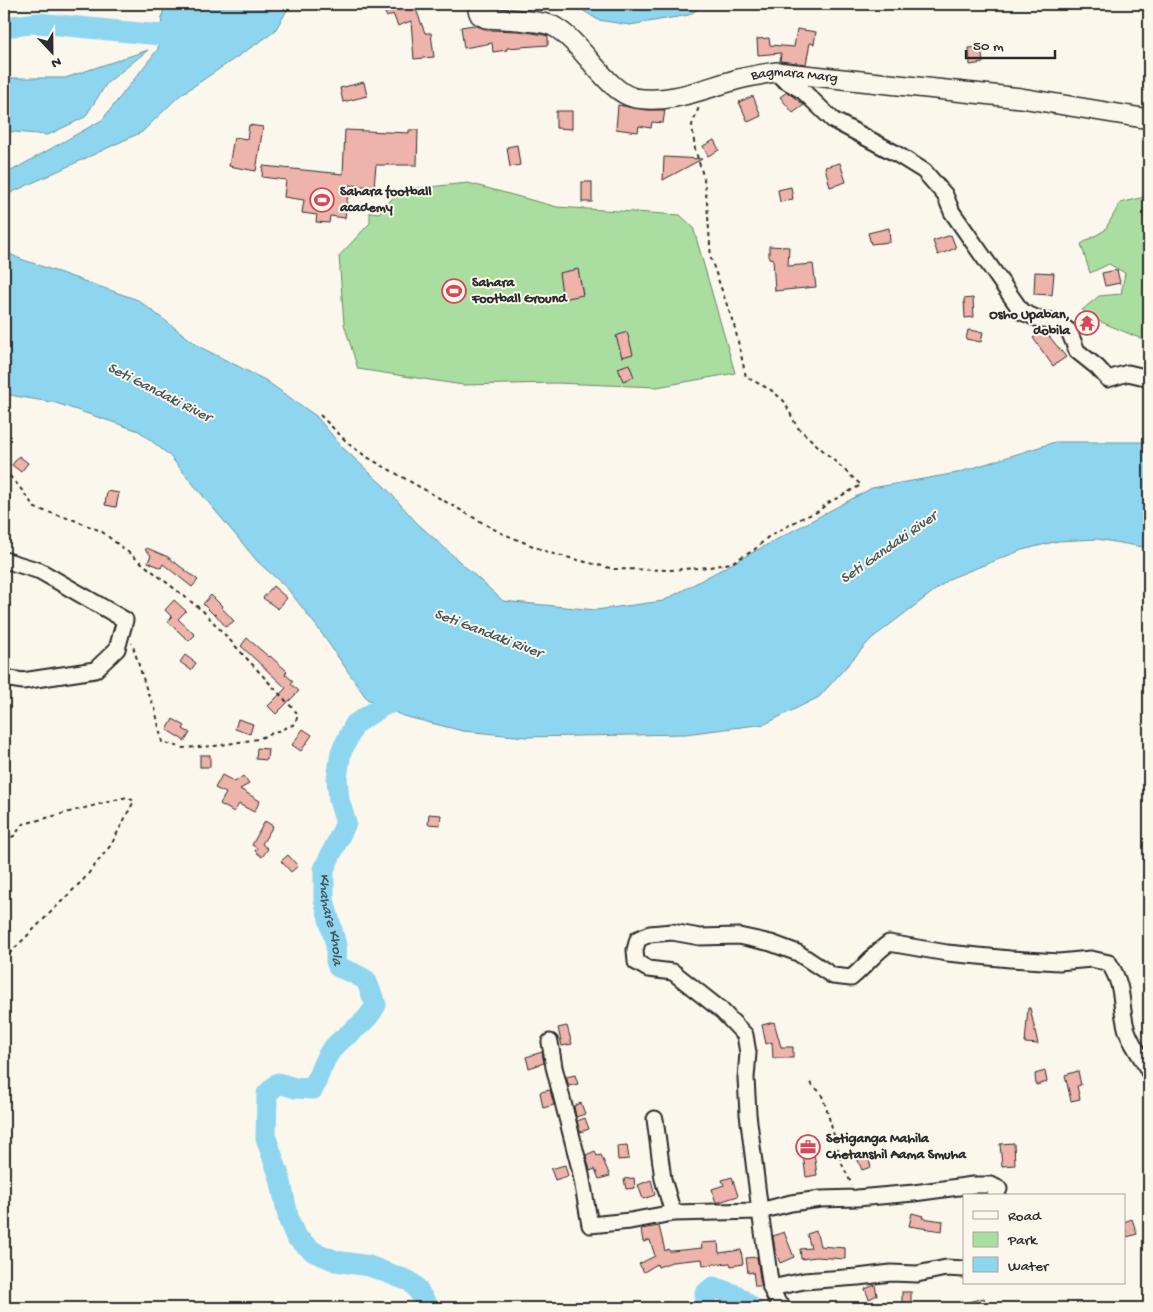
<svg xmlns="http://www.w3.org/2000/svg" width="1153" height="1312" font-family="'Gochi Hand',sans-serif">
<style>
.green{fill:#aadea0;stroke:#6a8466}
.water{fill:#8ed6ef;stroke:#6692a1}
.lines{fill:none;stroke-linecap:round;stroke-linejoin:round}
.river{stroke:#8ed6ef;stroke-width:21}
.building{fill:#eeb3aa;stroke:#2b2b2b}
.minor-casing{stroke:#2b2b2b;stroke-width:19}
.major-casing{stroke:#2b2b2b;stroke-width:22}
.path{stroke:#2b2b2b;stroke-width:2;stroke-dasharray:4 4;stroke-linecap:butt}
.minor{stroke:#fbf7ec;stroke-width:15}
.major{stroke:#fbf7ec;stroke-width:19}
.labels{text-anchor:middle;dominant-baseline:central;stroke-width:4;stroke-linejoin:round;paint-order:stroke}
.street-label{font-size:14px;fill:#2b2b2b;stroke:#fbf7ec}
.poi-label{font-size:14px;font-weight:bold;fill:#2b2b2b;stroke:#fbf7ec;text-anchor:start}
.water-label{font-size:15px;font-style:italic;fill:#44565c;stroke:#fbf7ec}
</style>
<rect width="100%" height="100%" fill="#fbf7ec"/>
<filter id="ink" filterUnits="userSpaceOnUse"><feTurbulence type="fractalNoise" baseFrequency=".02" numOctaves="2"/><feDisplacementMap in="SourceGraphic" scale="10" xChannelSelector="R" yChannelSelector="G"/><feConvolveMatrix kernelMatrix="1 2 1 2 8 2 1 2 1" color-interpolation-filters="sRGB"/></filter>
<g filter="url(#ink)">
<g class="green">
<polygon points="468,183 557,207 680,215 693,227 735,373 657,387 556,383 463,385 358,369 344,324 339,256 370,223 370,212 379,213 400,190"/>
<polygon points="1149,196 1149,337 1144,340 1099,321 1082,310 1099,296 1121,294 1125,273 1109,264 1090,273 1081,244 1105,230 1120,203"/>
</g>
<g class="water">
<polygon points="175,4 291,4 274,32 179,96 142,132 4,196 4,175 102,120 158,49 163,11"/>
<polygon points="573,4 705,4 689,15 630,25 598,20"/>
<polygon points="148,50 107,83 85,117 48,135 4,131 4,78 65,78"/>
<polygon points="4,251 18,258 138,300 200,347 265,380 316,416 342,447 385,487 416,522 503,601 596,610 663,601 872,488 957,473 1055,442 1149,442 1149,548 1097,539 1058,541 1022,550 951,578 871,639 819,697 765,724 685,734 526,737 463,731 403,716 367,699 318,628 287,588 258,562 169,455 139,431 56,403 4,394"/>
</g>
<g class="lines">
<g class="river">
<polyline points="4,27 38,23 160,35 186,25"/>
<path id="s1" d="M 410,696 L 383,706 L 355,724 L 341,752 L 337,778 L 339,800 L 346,823 L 324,869 L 324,900 L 336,945 L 336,961 L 338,967 L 353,973 L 366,980 L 376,1005 C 365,1026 349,1031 334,1047 C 323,1058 319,1076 313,1089 L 295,1088 L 278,1083 L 267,1094 L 266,1138 L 280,1178 L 289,1221 L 296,1237 L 314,1252 L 336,1261 L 369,1266 L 409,1281 L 415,1286 L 429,1308"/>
<polyline points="705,1308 707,1305 705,1294 713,1287 736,1295 752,1308"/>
</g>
</g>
<g class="building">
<polygon points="381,4 414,4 425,33 431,33 434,57 414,59 411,21 398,26 393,14 387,17"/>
<polygon points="474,25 488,30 520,31 544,35 548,36 548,45 507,48 507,50 493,52 492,43 464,48 461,27"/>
<polygon points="797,29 816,32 814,44 810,43 806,64 780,61 781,53 758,55 757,39 769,38 770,45 794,47"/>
<polygon points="981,47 983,63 970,65 969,48"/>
<polygon points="364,82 367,96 343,102 340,88"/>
<polygon points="787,92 804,105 793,113 780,97"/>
<polygon points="753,96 761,116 748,122 739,102"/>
<polygon points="618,105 647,110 665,110 663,123 652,122 651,128 639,126 638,132 616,129"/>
<polygon points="556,111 572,111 572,129 556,128"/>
<polygon points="249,125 263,127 256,171 229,166 234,137 247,139"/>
<polygon points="345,130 409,133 409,130 418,130 417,165 376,165 374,187 349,185 345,218 330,216 329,223 316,222 317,215 302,213 304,200 284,197 286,180 262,177 263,166 343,174"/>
<polygon points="714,140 719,150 708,156 703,146"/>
<polygon points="517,145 520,165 510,167 507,147"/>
<polygon points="664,157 702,159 663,180"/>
<polygon points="840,163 846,182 830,187 825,167"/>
<rect x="582" y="182" width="10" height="20"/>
<polygon points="791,187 793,199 780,202 778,190"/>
<polygon points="889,228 890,242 871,244 868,233"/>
<polygon points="951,235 956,248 938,255 933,241"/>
<polygon points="769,246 789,247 788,266 813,264 816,287 775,291 773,259 769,258"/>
<polygon points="578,269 583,295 563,299 559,273"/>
<polygon points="1117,270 1120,283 1105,286 1102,273"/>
<polygon points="1035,272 1054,273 1052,295 1034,294"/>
<polygon points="973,298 974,317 965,318 964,299"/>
<polygon points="968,330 983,332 981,342 966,339"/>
<polygon points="1044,330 1066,357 1053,366 1033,338"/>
<polygon points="627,332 633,354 622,357 616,336"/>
<polygon points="629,364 634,377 623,381 618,368"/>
<polygon points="19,456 28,463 21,472 12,465"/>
<polygon points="107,491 119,493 116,507 105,505"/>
<polygon points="147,548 168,557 198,580 192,587 163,564 161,568 148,562 151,555 145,550"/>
<polygon points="273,586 287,598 278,609 263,598"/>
<polygon points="211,595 222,606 221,607 234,621 226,627 215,614 214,615 203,604"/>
<polygon points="174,600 186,611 178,619 195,635 189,641 168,622 172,617 165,610"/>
<polygon points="247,638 269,657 270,656 287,671 285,674 293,681 291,684 299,691 276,714 268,706 286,688 241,646"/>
<polygon points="185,655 196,663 191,670 180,662"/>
<polygon points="173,719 185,726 183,729 190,733 185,741 167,730"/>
<polygon points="238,719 253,724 250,734 235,729"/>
<polygon points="303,729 312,735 301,751 292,745"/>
<polygon points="257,748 268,749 267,760 256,759"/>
<rect x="200" y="755" width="10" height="12"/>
<polygon points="222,775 235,782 243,776 249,784 240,789 260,801 254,812 239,804 234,812 220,804 226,793 215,788"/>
<polygon points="429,814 441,815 440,825 428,824"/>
<polygon points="265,821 273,826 262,844 268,849 262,857 255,851 257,848 252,845"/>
<polygon points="288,855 298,866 291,872 281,861"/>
<polygon points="1028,1008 1030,1008 1038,1044 1025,1043"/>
<polygon points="774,1022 781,1047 793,1047 793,1058 773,1058 772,1042 766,1044 762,1025"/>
<polygon points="567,1026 572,1044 562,1046 558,1028"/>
<polygon points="542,1052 544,1063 529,1068 526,1057"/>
<polygon points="1045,1071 1047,1082 1036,1085 1035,1074"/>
<polygon points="1078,1071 1081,1085 1077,1086 1080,1099 1071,1101 1065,1075"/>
<polygon points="575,1075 578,1084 569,1086 566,1077"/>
<polygon points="550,1090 554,1105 543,1108 540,1092"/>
<polygon points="581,1103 585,1114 576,1117 574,1106"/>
<polygon points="585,1118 589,1129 580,1132 577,1121"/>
<polygon points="812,1138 817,1175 806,1177 801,1140"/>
<polygon points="1014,1143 1015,1165 1002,1166 1000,1144"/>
<polygon points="627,1145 629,1159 618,1160 617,1146"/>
<polygon points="595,1151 597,1156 601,1155 610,1176 599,1179 595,1169 590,1171 586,1155"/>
<polygon points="867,1154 871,1167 862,1170 857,1158"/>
<polygon points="565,1165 568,1176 555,1180 551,1169"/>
<polygon points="732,1177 738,1196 716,1203 712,1189 724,1185 722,1180"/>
<polygon points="634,1178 635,1188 626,1189 624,1179"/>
<polygon points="651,1180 655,1195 643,1199 638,1185"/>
<polygon points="912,1213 923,1216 922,1218 943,1221 942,1231 909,1226"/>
<polygon points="1132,1219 1137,1234 1127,1237 1124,1222"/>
<polygon points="659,1226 665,1251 668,1249 669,1251 672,1251 702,1248 701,1243 718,1242 719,1253 741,1250 743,1264 731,1266 730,1263 703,1265 702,1259 672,1262 658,1267 657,1264 644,1272 639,1264 655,1256 650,1240 643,1242 641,1229"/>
<polygon points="816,1231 820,1246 845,1248 845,1259 816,1257 801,1259 800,1249 811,1248 807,1234"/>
<polygon points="784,1232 794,1257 780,1263 775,1250 773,1236"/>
<polygon points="757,1257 761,1286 755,1286 753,1272 748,1273 746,1258"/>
<polygon points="875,1285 877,1295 869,1299 865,1289"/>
<rect x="902" y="1292" width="9" height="16"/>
<polygon points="984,1298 987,1307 980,1308 956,1308 956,1305"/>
</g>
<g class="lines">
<g class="minor-casing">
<g id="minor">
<polyline points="776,72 783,79 803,91 833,120 895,153 924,171 945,195 952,212 1022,312 1039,319 1058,323 1069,331 1077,351 1097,367 1108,379 1128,373 1149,378"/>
<polyline points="4,560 40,571 125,620 117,649 95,670 23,681 4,678"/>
<polyline points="550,1042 554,1067 580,1169 590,1225 630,1221 673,1213 760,1211 791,1203 821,1199 857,1198 914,1193 973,1185 991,1185 999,1189 995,1196"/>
<polyline points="655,1119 663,1179 673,1213"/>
<polyline points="771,1288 804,1281 858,1277 891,1273 917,1274 946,1268 964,1269"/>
<path d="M 784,1308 L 779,1305 L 771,1288 L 760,1211 L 748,1114 L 746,1078 L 748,1053 L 745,1035 L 721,1010 L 673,972 L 648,969 L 636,962 L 635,950 L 638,939 L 650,934 L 672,932 L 700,937 L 739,936 L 771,943 L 798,953 L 833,976 L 851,978 C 865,967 874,953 889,943 L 947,953 L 1010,959 L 1059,962 L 1091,959 L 1109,963 C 1124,987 1120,999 1125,1023 C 1128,1041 1142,1056 1149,1072"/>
</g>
</g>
<g class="major-casing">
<g id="major">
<path id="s2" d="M 478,4 L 478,10 L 480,15 L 486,18 C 502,19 540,20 553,26 C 582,41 606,92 635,98 C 671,104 705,88 739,79 C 751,76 764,74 776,72 L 1021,98 L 1149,119"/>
</g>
</g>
<g class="path">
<polyline points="320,415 351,446 367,457 499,532 550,553 614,569 671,570 710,567 731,563 754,550 768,537 802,518 817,512 828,503 861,485 797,427 784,401 771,390 746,377 735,328 711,259 707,202 704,179 695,149 692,125 699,107"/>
<polyline points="4,470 18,485 35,508 74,520 101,531 203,611 298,714 295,724 258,739 215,746 183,748 162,742 155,708 148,694 132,643"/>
<polyline points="4,840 14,836 23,824 127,797 134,801 111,845 84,879 4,959"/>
<polyline points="810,1083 821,1093 826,1107 842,1164 852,1185"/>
</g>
<use href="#minor" class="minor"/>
<use href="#major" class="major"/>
</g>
</g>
<defs>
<g id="stadium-ring" transform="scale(1.25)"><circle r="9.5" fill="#fbf7ec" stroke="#d1495b" stroke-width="1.5"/><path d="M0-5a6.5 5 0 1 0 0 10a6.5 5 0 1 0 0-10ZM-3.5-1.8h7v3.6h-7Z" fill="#d1495b"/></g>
<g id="temple-ring" transform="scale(1.25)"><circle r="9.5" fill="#fbf7ec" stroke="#d1495b" stroke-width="1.5"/><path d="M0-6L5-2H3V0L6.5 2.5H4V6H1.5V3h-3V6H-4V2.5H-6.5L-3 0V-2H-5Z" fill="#d1495b"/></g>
<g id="office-ring" transform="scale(1.25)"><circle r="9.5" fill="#fbf7ec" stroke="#d1495b" stroke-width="1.5"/><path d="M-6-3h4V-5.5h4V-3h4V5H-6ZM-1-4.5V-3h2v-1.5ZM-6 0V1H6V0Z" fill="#d1495b"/></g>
</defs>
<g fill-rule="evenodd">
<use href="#stadium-ring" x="322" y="200"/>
<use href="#stadium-ring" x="454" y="291"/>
<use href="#temple-ring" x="1087" y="323"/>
<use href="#office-ring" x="808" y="1147"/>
</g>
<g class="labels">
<g class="street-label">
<text stroke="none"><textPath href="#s2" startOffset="359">Bagmara Marg</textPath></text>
</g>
<g class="poi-label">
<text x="340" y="192">Sahara football<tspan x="340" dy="16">academy</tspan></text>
<text x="472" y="283">Sahara<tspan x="472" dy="16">Football Ground</tspan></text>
<text x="1070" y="315" text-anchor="end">Osho Upaban,<tspan x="1070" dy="16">dobila</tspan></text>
<text x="826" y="1139">Setiganga Mahila<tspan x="826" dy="16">Chetanshil Aama Smuha</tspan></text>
</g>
<g class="water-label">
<text transform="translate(159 393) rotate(27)">Seti Gandaki River</text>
<text transform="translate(889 548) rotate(-35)">Seti Gandaki River</text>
<text transform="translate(488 634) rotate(21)">Seti Gandaki River</text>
<text stroke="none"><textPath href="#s1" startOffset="268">Khahare Khola</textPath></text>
</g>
</g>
<rect width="1153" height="1312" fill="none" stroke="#fbf7ec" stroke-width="20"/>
<rect x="10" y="10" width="1133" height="1292" fill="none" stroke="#2b2b2b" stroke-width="2" filter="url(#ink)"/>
<rect x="963" y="1194" width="162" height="90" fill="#fbf7ec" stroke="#a8a59f"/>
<rect x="973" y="1211" width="25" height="8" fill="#fbf7ec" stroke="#a8a59f"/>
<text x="1008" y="1220" font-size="15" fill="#2b2b2b">Road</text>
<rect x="973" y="1232" width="25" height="15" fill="#aadea0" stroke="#a8a59f"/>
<text x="1008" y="1244" font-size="15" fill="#2b2b2b">Park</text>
<rect x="973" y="1257" width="25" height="15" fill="#8ed6ef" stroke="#a8a59f"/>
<text x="1008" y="1270" font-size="15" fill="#2b2b2b">Water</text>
<g transform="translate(52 52) rotate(158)" stroke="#fbf7ec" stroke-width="4" paint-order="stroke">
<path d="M0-4L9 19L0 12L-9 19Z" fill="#2b2b2b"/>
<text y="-8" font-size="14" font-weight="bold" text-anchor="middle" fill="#2b2b2b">N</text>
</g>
<path d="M966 50v8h89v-8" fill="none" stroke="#2b2b2b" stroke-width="2.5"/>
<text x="973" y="50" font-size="15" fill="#2b2b2b" stroke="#fbf7ec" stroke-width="4" paint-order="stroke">50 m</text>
</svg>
